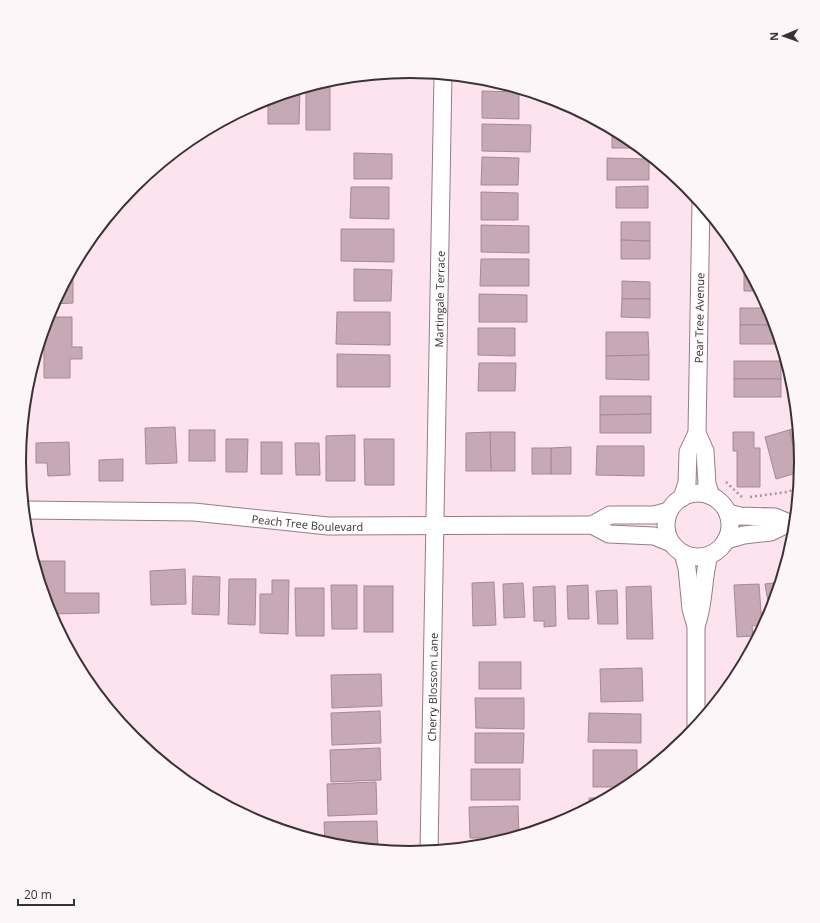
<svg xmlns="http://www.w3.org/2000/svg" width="820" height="923" font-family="'Open Sans',sans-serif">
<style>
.building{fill:#c6a9b4;stroke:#a58994}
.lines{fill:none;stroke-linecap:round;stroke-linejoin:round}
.minor-casing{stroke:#977c87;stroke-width:19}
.path{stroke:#a7949b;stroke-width:2.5;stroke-dasharray:2 3;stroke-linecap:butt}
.minor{stroke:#fff;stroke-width:17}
.labels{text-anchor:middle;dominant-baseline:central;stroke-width:3;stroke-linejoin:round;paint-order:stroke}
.street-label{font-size:11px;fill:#3c3135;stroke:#fcf6f8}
.rim{fill:none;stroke:#3c3135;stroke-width:2}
</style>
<rect width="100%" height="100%" fill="#fce3ed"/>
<g class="building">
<polygon points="485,78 487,78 498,82 485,81"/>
<polygon points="310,85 330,85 330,130 306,130 306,86"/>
<polygon points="300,88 299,124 268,124 268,98"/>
<polygon points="482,91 519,92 519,119 482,118"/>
<polygon points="482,124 531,125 530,152 482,151"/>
<polygon points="612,128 627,137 642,148 612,148"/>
<polygon points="354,153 392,154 392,179 354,179"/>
<polygon points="482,157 519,158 518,185 481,185"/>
<polygon points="607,158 649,159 649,180 607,180"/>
<polygon points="648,186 648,208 616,208 616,187"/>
<polygon points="351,187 389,187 389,219 350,218"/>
<polygon points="481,192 518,193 518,220 481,220"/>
<polygon points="621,222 650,222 650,241 621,240"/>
<polygon points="481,225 529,226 529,253 481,252"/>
<polygon points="341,229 394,229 394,262 341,261"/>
<polygon points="621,240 650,241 650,259 621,259"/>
<polygon points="481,259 529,259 529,286 480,286"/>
<polygon points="73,267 73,303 53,304"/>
<polygon points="744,268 748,268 760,291 744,291"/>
<polygon points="354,269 392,270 391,301 354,301"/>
<polygon points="622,281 650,282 650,299 622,299"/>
<polygon points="479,294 527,295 527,322 479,322"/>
<polygon points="622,299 650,299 650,318 621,317"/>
<polygon points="740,308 769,308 775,325 740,325"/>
<polygon points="337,312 390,312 390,345 336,344"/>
<polygon points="47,317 72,317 72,347 82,347 82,359 70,359 70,378 44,378 44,328"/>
<polygon points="740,325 775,325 781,344 740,344"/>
<polygon points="478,328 515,328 515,356 478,355"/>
<polygon points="606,332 648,332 649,355 606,356"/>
<polygon points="337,354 390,355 390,387 337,387"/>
<polygon points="649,355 649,380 606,379 606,356"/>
<rect x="734" y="361" width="47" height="18"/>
<polygon points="479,363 516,363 515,391 478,391"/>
<rect x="734" y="379" width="47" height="18"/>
<polygon points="600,396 651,396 651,414 600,415"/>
<polygon points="651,414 651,433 600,433 600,415"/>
<polygon points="175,427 177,463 146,464 145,428"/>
<polygon points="798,428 801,462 800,471 789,430"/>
<rect x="189" y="430" width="26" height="31"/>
<polygon points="789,430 800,472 776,479 765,437"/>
<polygon points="490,432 515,432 515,471 491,471"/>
<polygon points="490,432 491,471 466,471 466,433"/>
<polygon points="733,432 754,432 754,448 760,448 760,487 737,487 737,451 733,451"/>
<polygon points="355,435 355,481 326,481 326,436"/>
<polygon points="226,439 248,439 247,472 226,472"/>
<polygon points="364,439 394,439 394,485 365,485"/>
<polygon points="69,442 70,475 48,476 47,463 36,463 36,443"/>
<rect x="261" y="442" width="21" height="32"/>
<polygon points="295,443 319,443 320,475 296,475"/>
<polygon points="597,446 644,446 644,476 596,475"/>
<polygon points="571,447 571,474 551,474 551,448"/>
<rect x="532" y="448" width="19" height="26"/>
<polygon points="123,459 123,481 99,481 99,460"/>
<polygon points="34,561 65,561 65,593 99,593 99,613 50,614"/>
<polygon points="185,569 186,604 151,605 150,571"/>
<polygon points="193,576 220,577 219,615 192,614"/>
<polygon points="229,579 256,579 255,625 228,624"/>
<polygon points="272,580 289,580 288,634 260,633 260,594 272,594"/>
<polygon points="494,582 496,625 473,626 472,583"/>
<polygon points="780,582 771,611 770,614 765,584"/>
<polygon points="523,583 525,617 504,618 503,584"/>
<polygon points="759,584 762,625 752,626 753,636 737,637 734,585"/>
<polygon points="331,585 357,585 357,629 332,629"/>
<polygon points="588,585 589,619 568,619 567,586"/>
<rect x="364" y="586" width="29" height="46"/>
<polygon points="555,586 556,626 544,627 544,621 534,621 533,587"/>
<polygon points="651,586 653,639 627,639 626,587"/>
<polygon points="295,588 324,588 324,636 296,636"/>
<polygon points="617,590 618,624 598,624 596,591"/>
<rect x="479" y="662" width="42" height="27"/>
<polygon points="642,668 643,701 601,702 600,669"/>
<polygon points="381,674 382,706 332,708 331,675"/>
<polygon points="475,698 524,698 524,729 476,728"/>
<polygon points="380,711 381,743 332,745 331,713"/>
<polygon points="589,713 641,714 641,743 588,742"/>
<polygon points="475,733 524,733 523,763 475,763"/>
<polygon points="380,748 381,780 331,782 330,750"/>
<polygon points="593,750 637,750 637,779 627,787 593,787"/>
<rect x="471" y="769" width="49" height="31"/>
<polygon points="376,782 377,814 328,816 327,784"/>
<polygon points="589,798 606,798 589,807"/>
<polygon points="518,806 519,835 511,838 470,838 469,807"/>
<polygon points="377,821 378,849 333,845 325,842 324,822"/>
</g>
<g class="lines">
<g class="minor-casing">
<g id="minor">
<polyline points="701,202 697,433 705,451 707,484 711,496"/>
<circle cx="698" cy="525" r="32"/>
<polyline points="682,498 687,483 688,452 697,433"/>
<path id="s1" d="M 24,510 L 194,512 L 328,526 L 592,525 L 609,534 L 654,536 L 671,543"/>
<polyline points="592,525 610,515 654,515 669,511"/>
<polyline points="726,540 744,535 771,532 789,523 775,517 740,516 728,513"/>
<polyline points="683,553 687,568 691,609 696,626 696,726"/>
<path d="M 696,626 C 705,603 702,579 709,556"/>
<path id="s2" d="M 429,851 L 443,74"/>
</g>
</g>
<g class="path">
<polyline points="726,482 742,497"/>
<polyline points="750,497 787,492 798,488"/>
</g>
<use href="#minor" class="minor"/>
</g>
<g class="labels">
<g class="street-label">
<text stroke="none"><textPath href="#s2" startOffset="552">Martingale Terrace</textPath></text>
<text transform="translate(699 318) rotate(-89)">Pear Tree Avenue</text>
<text stroke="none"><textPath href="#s1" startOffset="284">Peach Tree Boulevard</textPath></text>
<text stroke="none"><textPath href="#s2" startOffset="164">Cherry Blossom Lane</textPath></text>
</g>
</g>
<path d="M0 0H820V923H0ZM26 462a384 384 0 1 1 768 0a384 384 0 1 1-768 0Z" fill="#fcf6f8" fill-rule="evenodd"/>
<path class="rim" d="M26 462a384 384 0 1 1 768 0a384 384 0 1 1-768 0Z"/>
<g transform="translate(784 36) rotate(268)" stroke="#fcf6f8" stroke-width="3" paint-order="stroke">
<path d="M0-3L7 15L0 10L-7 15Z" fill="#3c3135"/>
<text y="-6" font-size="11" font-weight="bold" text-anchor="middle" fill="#3c3135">N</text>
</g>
<path d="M18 899v6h56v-6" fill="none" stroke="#3c3135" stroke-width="2"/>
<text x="24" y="899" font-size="12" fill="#3c3135" stroke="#fcf6f8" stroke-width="3" paint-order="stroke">20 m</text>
</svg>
